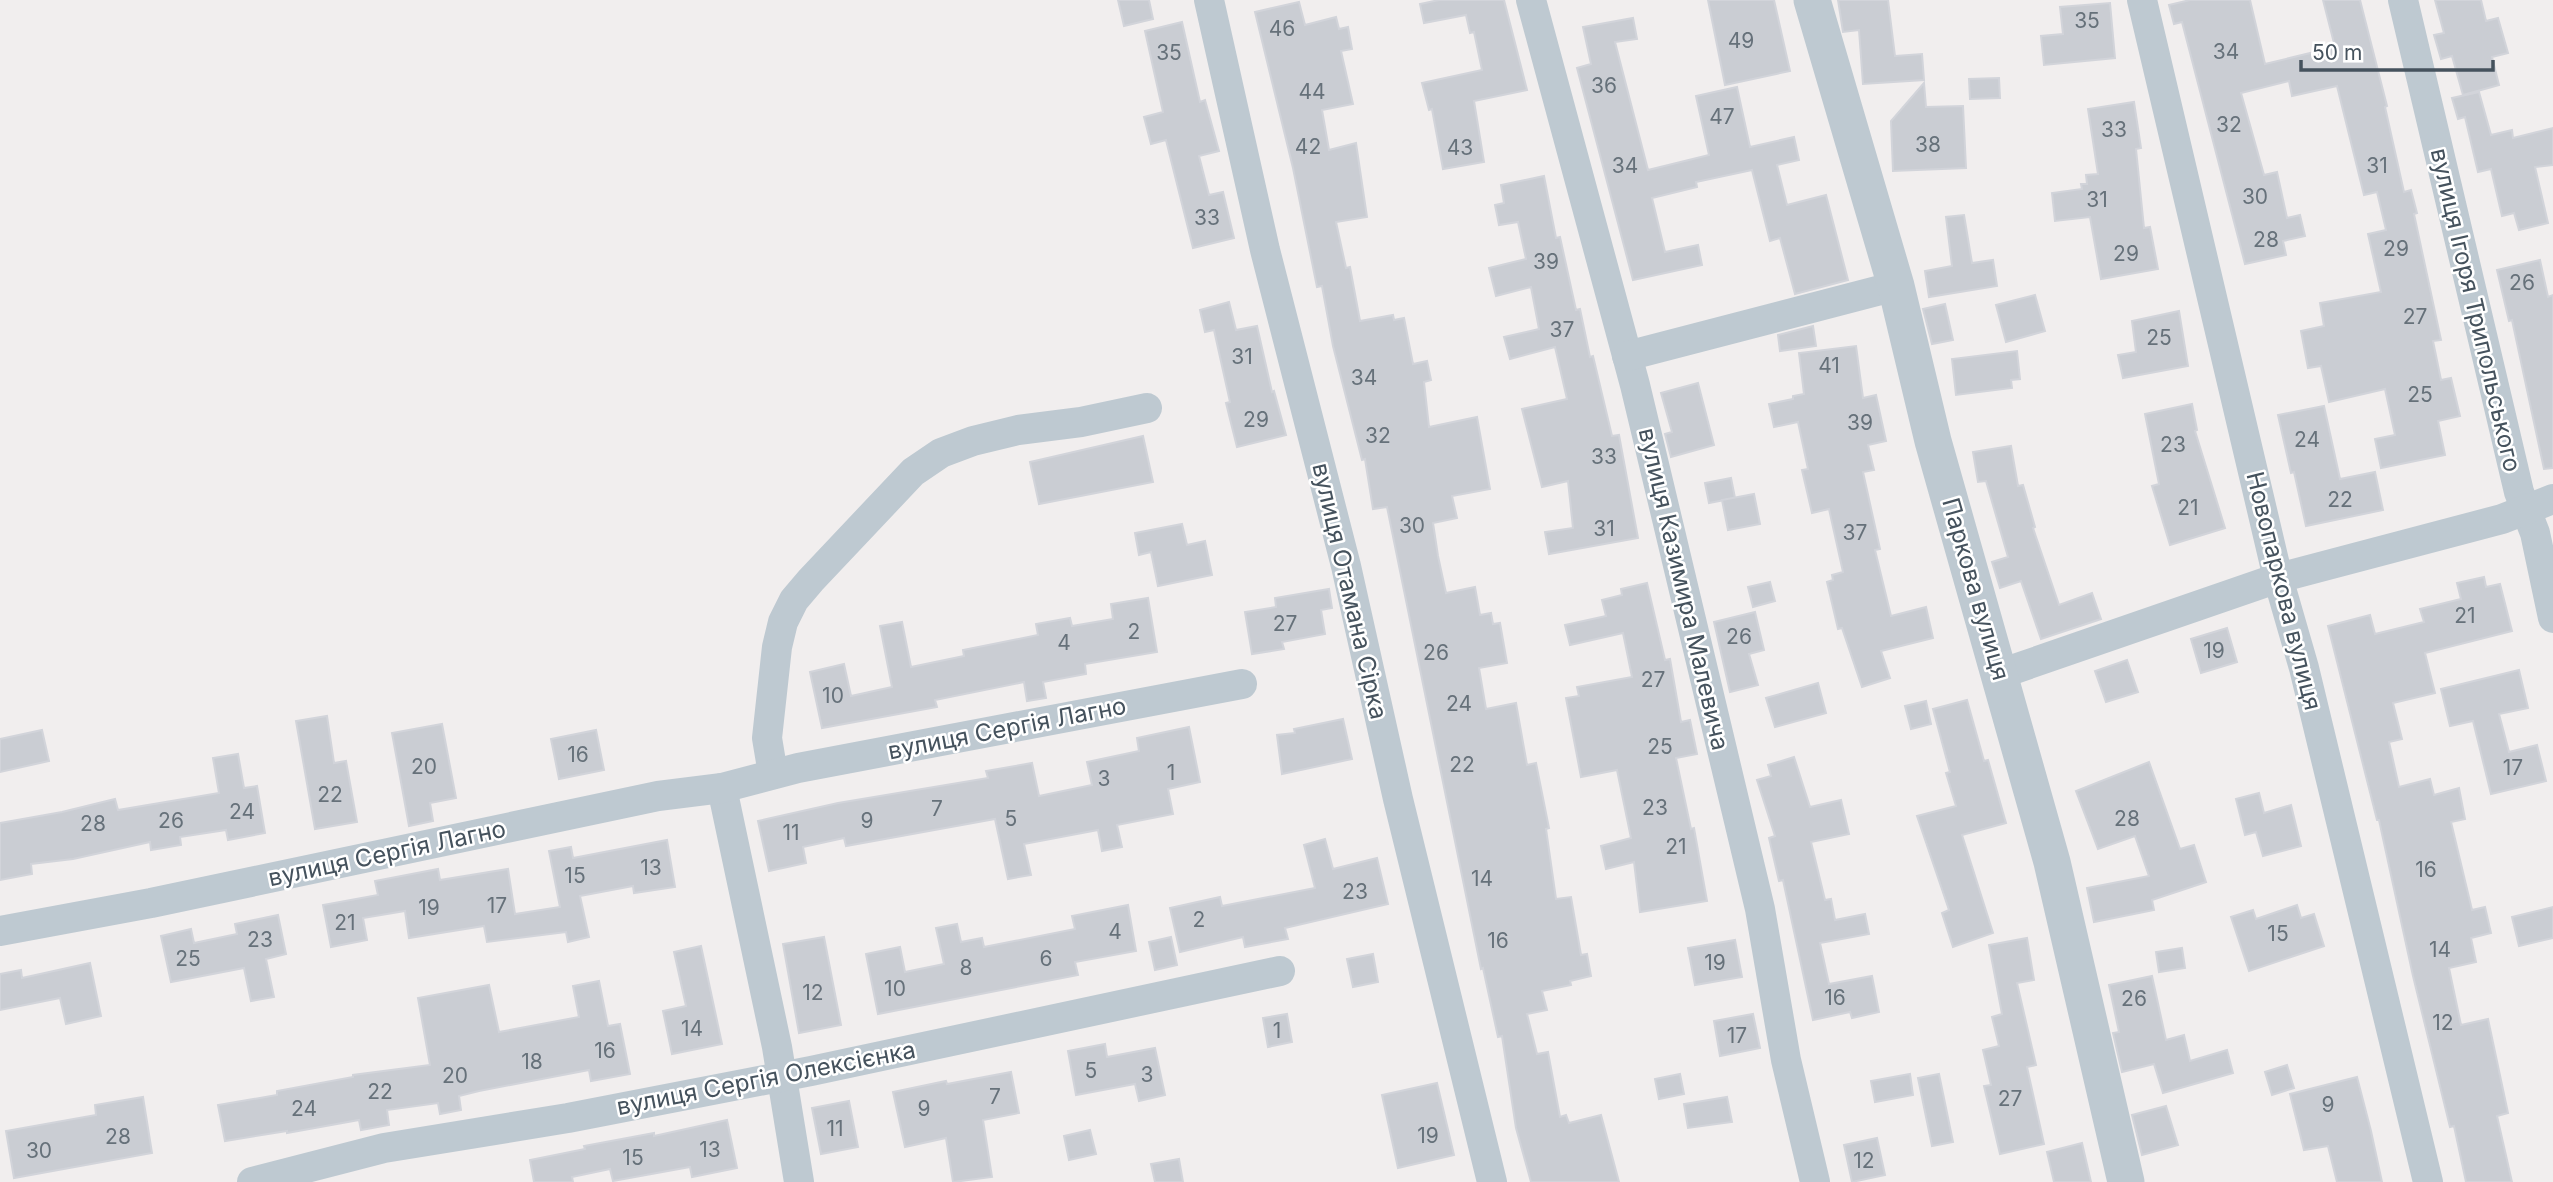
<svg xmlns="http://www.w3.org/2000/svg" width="2553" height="1182" font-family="Inter,sans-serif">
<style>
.building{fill:#cacdd3;stroke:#d2d4da;stroke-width:2}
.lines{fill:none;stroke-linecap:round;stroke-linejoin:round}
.minor{stroke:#bec9d1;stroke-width:30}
.tertiary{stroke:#bec9d1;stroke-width:37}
.labels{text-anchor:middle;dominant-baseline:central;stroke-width:5;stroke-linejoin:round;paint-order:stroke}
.number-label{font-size:21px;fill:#66717a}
.street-label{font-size:24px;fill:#45525d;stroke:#fff}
</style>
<rect width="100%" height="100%" fill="#f1eeee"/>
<g class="building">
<polygon points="1118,0 1149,0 1153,19 1124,26"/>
<polygon points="1439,0 1504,0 1527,90 1474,101 1484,162 1443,169 1432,109 1429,110 1422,83 1482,70 1474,32 1470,33 1466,15 1424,23 1420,4"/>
<polygon points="1708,0 1774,0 1790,71 1725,85"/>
<polygon points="1838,0 1888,0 1895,56 1922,54 1924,80 1863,84 1859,30 1843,32"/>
<polygon points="2190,0 2250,0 2265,64 2335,47 2323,0 2360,0 2387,106 2385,107 2404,192 2411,190 2417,213 2414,214 2441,340 2433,341 2441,380 2451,378 2460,416 2438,421 2445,455 2381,468 2375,439 2395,435 2385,389 2329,402 2321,366 2308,368 2301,331 2324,326 2320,303 2381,292 2368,234 2386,230 2377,192 2364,195 2337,86 2292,96 2289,81 2241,93 2264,175 2277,172 2287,218 2300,215 2305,236 2283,241 2286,255 2245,264 2182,22 2174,24 2169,5"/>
<polygon points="2435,0 2481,0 2486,21 2498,18 2508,53 2492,57 2499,85 2463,95 2452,56 2441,59 2434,35 2444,33"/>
<polygon points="1299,2 1305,25 1336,17 1339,29 1348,27 1352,49 1341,51 1353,104 1322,110 1329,150 1356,143 1367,217 1336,222 1346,268 1350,267 1360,321 1393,315 1394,320 1404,318 1413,364 1427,361 1431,380 1424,382 1429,427 1477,417 1490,489 1452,496 1457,518 1433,523 1438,556 1446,593 1475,587 1480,615 1491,613 1493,624 1500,623 1507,663 1479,668 1486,709 1516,703 1527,765 1536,763 1549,828 1546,829 1556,899 1571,897 1581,955 1587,954 1591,976 1570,981 1571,985 1542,991 1547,1010 1527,1014 1537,1054 1548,1052 1560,1117 1566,1115 1569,1123 1601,1115 1619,1182 1531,1182 1516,1128 1502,1036 1498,1037 1483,968 1481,969 1387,507 1373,509 1365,459 1362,460 1333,346 1322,286 1317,287 1293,168 1255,12"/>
<polygon points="2110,3 2115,58 2044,65 2041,36 2063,34 2060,7"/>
<polygon points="1633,18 1637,39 1615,42 1648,170 1709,155 1696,96 1737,87 1750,147 1794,137 1799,160 1777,165 1787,205 1826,195 1848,280 1795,294 1780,238 1770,241 1752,170 1696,182 1697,187 1652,198 1665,252 1698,245 1702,265 1633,280 1577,68 1591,64 1583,27"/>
<polygon points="1182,22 1200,102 1205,100 1219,151 1199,156 1209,195 1223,192 1234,238 1193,248 1166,140 1151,144 1144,117 1163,112 1145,31"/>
<polygon points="1999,78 2000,98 1970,99 1969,79"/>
<polygon points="1924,83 1926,107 1963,106 1966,168 1893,171 1891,121"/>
<polygon points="2479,92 2491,135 2512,130 2513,138 2553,128 2553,165 2535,167 2548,223 2519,230 2514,213 2502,216 2491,169 2478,172 2465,117 2458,119 2452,98"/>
<polygon points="2134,102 2141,148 2136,149 2144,228 2150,227 2158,269 2101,279 2090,217 2055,221 2052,193 2082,189 2081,184 2087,184 2086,175 2098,174 2088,109"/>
<polygon points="1544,176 1556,238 1560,237 1576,310 1580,309 1590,357 1593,356 1612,436 1619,435 1638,538 1549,554 1545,532 1573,528 1568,481 1542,487 1522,409 1567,399 1555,347 1510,359 1504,337 1539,329 1531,287 1496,296 1489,268 1526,259 1518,222 1499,225 1495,205 1504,203 1501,185"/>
<polygon points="1964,215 1972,263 1993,260 1997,286 1929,297 1925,271 1952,266 1946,217"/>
<polygon points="2540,260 2548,297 2553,295 2553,468 2544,469 2512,320 2509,321 2497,270"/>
<polygon points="2035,295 2045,331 2006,342 1996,305"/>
<polygon points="1229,302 1236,330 1257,326 1272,392 1274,391 1286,435 1237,447 1226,403 1230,402 1214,330 1205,332 1200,310"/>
<polygon points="1945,304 1953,340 1932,344 1923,309"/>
<polygon points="2179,311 2188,366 2123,378 2118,355 2136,352 2132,321"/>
<polygon points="1813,326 1816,346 1780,351 1778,335"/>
<polygon points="1856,346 1863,398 1876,395 1886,441 1868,445 1874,470 1863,472 1880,549 1875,550 1891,616 1926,607 1933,638 1881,651 1890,678 1862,687 1842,628 1838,629 1827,582 1833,580 1832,575 1843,572 1829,509 1812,513 1802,470 1808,469 1798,422 1774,427 1769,404 1793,399 1793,396 1804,394 1799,353"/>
<polygon points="2017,351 2020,379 2011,380 2012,388 1956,395 1952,359"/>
<polygon points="1698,383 1714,445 1671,457 1665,434 1672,432 1661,393"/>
<polygon points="2192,404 2197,430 2195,431 2225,528 2170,545 2152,486 2159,484 2145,414"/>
<polygon points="2324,406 2340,479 2375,472 2383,510 2306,526 2294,472 2291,473 2278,415"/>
<polygon points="1143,436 1153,482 1039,504 1030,462"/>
<polygon points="2011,446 2018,486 2023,485 2035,527 2033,528 2059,605 2092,593 2101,619 2041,639 2021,581 2000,588 1992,562 2008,557 1986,481 1978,482 1973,452"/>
<polygon points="1731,478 1735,498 1709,503 1705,483"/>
<polygon points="1754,494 1760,524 1728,530 1722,500"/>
<polygon points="1182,524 1187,545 1205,541 1212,575 1158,586 1151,552 1139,555 1135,533"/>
<polygon points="2484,577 2486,587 2500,584 2512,631 2425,653 2435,693 2393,703 2402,739 2389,742 2399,787 2430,779 2434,795 2459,788 2465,819 2451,822 2472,910 2485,907 2491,933 2471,938 2476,962 2449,968 2461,1025 2488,1019 2508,1113 2497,1116 2512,1182 2466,1182 2454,1126 2450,1127 2413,976 2379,820 2377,820 2328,626 2370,615 2375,634 2424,622 2420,609 2461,599 2457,583"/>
<polygon points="1770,582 1775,601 1753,607 1748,587"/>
<polygon points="1647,583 1665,660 1670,659 1681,722 1690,720 1697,754 1676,758 1691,829 1694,828 1707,901 1640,912 1634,862 1606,869 1601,846 1631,838 1617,770 1581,777 1566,698 1579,696 1577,687 1632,677 1623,633 1570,645 1565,625 1606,616 1602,600 1622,595 1621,589"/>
<polygon points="1329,589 1332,608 1321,610 1325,634 1282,642 1284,649 1252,654 1245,612 1276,607 1275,598"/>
<polygon points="1148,598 1157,652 1085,664 1086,674 1043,682 1046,698 1027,701 1024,682 935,700 937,707 822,728 810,672 844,664 851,696 892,687 880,626 902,622 911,667 964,656 963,650 1038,635 1036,624 1070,618 1072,626 1113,619 1111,604"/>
<polygon points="1755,612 1764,650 1749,654 1758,685 1730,692 1714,622"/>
<polygon points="2227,628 2237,662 2201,673 2191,639"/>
<polygon points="2127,660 2138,692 2106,702 2095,671"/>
<polygon points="2519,670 2528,708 2499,714 2509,752 2537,745 2546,781 2491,794 2473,721 2450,726 2441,689"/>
<polygon points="1818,683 1826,713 1775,727 1766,698"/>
<polygon points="1967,700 1984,761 1988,760 2006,823 1962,835 1993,933 1953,947 1942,913 1949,910 1917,816 1956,806 1946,773 1950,772 1933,709"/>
<polygon points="1926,701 1931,724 1911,729 1905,706"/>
<polygon points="327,716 334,763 346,761 357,822 315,829 296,721"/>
<polygon points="1343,719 1352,759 1282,774 1277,735 1295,733 1294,729"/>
<polygon points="442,724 456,798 430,803 433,821 409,826 392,733"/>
<polygon points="1189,727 1200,782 1168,789 1173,814 1117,825 1122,847 1102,851 1098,830 1024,844 1031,875 1008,879 995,819 846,846 844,838 803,847 806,863 769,871 758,821 838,803 988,778 986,771 1032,763 1039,796 1092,785 1087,762 1139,751 1137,738"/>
<polygon points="42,730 49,761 0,772 0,739"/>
<polygon points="596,730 604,770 559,779 551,739"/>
<polygon points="238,754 244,788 257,786 265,833 228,840 226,830 180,837 181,845 151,850 150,842 73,859 31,864 32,874 0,880 0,823 62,812 115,799 118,810 219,793 213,758"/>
<polygon points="1794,757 1810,807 1841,800 1849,834 1811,842 1825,900 1831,899 1835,920 1865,914 1869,934 1820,943 1829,984 1872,976 1879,1012 1852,1018 1850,1012 1813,1020 1783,880 1779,881 1769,838 1775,836 1757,780 1771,776 1768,765"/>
<polygon points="2149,762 2180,849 2194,845 2206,882 2152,900 2154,910 2094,922 2087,888 2149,876 2135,836 2098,849 2076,791"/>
<polygon points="2259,793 2264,813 2291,805 2301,846 2263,856 2256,832 2245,835 2236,799"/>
<polygon points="1325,839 1333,869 1377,858 1388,904 1285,928 1288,939 1245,947 1243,937 1180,952 1170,908 1220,897 1222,906 1315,888 1304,845"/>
<polygon points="667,840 675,887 634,893 633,886 580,896 589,937 568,942 566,932 487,942 484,926 409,938 405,911 363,918 367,940 331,947 323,905 378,895 375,881 438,869 440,880 508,869 515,914 560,907 549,851 571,847 573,858"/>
<polygon points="1128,905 1136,951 1075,962 1078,975 878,1014 866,954 900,947 905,972 944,964 936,928 957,924 961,942 982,938 984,947 1075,929 1072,916"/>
<polygon points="2297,905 2301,918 2314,914 2324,946 2249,971 2231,917 2253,910 2256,919"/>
<polygon points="2553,907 2553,938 2519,946 2512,917"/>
<polygon points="278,915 286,954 266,959 274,997 251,1001 244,968 171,982 161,936 191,929 194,943 237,934 235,924"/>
<polygon points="824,937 841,1025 799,1033 783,944"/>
<polygon points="1171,937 1177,965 1155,970 1149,942"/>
<polygon points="2027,938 2034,980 2017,983 2036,1065 2027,1067 2044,1144 2000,1154 1984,1086 1991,1085 1983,1050 1999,1046 1992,1017 2002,1014 1989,945"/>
<polygon points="1735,940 1742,977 1695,985 1688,948"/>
<polygon points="701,946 722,1044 672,1054 663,1011 686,1006 674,952"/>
<polygon points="2182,948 2185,968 2159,972 2156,952"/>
<polygon points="1373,954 1378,982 1353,987 1347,959"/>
<polygon points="90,963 101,1016 66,1024 60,998 0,1010 0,974 21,970 22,978"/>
<polygon points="2152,976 2166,1040 2184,1035 2190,1061 2227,1050 2233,1073 2163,1093 2154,1064 2122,1072 2113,1033 2119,1032 2109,985"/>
<polygon points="599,981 608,1026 620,1024 630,1074 591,1081 589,1070 479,1091 459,1096 461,1110 440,1114 438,1103 387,1110 389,1125 361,1130 359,1120 287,1133 287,1131 225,1141 218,1105 277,1095 277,1091 353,1077 353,1075 430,1065 418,998 489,985 499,1032 579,1017 573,986"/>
<polygon points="1287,1014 1292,1042 1268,1047 1263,1018"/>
<polygon points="1753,1014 1760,1048 1720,1056 1714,1021"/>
<polygon points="1105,1044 1107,1057 1155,1048 1165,1095 1139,1101 1135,1084 1076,1095 1068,1051"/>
<polygon points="2287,1065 2294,1088 2272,1095 2265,1072"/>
<polygon points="1011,1072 1019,1113 983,1120 992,1177 953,1182 946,1138 905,1147 893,1092 946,1081 947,1084"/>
<polygon points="1680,1074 1684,1094 1659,1099 1655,1079"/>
<polygon points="1910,1074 1913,1095 1875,1102 1871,1081"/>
<polygon points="1939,1074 1953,1142 1932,1146 1918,1078"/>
<polygon points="2357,1077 2371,1131 2382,1182 2337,1182 2328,1146 2304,1150 2290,1094"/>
<polygon points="1437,1083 1454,1155 1398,1168 1382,1095"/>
<polygon points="143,1097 152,1153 14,1178 6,1131 96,1115 95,1105"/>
<polygon points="1727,1097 1732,1122 1688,1128 1684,1104"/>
<polygon points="849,1101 858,1147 821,1154 812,1108"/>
<polygon points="2166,1106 2178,1145 2142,1155 2132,1115"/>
<polygon points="727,1120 737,1168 692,1177 690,1167 613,1181 610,1169 572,1177 573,1182 534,1182 530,1160 585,1149 584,1146 654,1133 654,1136"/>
<polygon points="1090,1130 1096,1154 1069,1160 1064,1136"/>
<polygon points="1877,1138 1885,1175 1852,1182 1844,1145"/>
<polygon points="2082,1143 2091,1182 2054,1182 2047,1152"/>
<polygon points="1179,1159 1183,1182 1155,1182 1151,1164"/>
</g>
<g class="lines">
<g class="minor">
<polyline points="1209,0 1265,250 1346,566 1398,799 1492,1182"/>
<polyline points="1531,0 1635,385 1657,477 1760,909 1786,1060 1815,1182"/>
<polyline points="2142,0 2278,578 2304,668 2428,1182"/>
<polyline points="2403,0 2519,492 2535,533 2553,618"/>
<polyline points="1627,356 1896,286"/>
<polyline points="2000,674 2278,578 2502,519 2553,499"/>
<polyline points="773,774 767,738 777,647 783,622 794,600 811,580 913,472 941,453 973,441 1018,430 1081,422 1147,408"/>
<polyline points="722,788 777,1047 799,1182"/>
<polyline points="0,931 151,903 658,796 722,788 798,768 1242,684"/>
<polyline points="252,1182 384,1148 568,1118 811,1071 1280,971"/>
</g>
<polyline class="tertiary" points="1812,0 1896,286 1933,441 2052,862 2126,1182"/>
</g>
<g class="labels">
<g class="number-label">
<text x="2087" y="20">35</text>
<text x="1282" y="28">46</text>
<text x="1741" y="40">49</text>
<text x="2226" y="51">34</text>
<text x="1169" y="52">35</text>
<text x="1604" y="85">36</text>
<text x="1312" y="91">44</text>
<text x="1722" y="116">47</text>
<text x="2229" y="124">32</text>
<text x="2114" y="129">33</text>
<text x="1928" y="144">38</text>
<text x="1308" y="146">42</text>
<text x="1460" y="147">43</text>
<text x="1625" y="165">34</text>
<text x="2377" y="165">31</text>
<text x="2255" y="196">30</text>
<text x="2097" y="199">31</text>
<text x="1207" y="217">33</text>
<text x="2266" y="239">28</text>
<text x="2396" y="248">29</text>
<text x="2126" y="253">29</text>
<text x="1546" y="261">39</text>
<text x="2522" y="282">26</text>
<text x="2415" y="316">27</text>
<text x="1562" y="329">37</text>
<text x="2159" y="337">25</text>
<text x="1242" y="356">31</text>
<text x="1829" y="365">41</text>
<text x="1364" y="377">34</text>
<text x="2420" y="394">25</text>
<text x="1256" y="419">29</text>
<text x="1860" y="422">39</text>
<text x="1378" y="435">32</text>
<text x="2307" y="439">24</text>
<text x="2173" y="444">23</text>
<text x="1604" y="456">33</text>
<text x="2340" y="499">22</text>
<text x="2188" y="507">21</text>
<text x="1412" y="525">30</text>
<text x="1604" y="528">31</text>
<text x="1855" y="532">37</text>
<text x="2465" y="615">21</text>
<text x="1285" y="623">27</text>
<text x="1134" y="631">2</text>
<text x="1739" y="636">26</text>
<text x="1064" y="642">4</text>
<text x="2214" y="650">19</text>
<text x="1436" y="652">26</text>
<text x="1653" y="679">27</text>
<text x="833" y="695">10</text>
<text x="1459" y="703">24</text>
<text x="1660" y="746">25</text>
<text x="578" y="754">16</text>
<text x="1462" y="764">22</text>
<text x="424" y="766">20</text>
<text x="2513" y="767">17</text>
<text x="1171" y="772">1</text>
<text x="1104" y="778">3</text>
<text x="330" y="794">22</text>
<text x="1655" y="807">23</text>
<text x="937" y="808">7</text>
<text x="242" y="811">24</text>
<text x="1011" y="818">5</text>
<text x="2127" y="818">28</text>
<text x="171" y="820">26</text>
<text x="867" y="820">9</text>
<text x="93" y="823">28</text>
<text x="791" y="832">11</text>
<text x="1676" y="846">21</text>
<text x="651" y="867">13</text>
<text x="2426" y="869">16</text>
<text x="575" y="875">15</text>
<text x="1482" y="878">14</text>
<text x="1355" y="891">23</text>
<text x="497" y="905">17</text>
<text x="429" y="907">19</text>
<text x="1199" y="919">2</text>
<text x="345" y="922">21</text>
<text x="1115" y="931">4</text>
<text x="2278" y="933">15</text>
<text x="260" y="939">23</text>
<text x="1498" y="940">16</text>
<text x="2440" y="949">14</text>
<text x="188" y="958">25</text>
<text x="1046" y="958">6</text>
<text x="1715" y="962">19</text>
<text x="966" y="967">8</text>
<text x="895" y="988">10</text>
<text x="813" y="992">12</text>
<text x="1835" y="997">16</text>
<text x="2134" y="998">26</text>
<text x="2443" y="1022">12</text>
<text x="692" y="1028">14</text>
<text x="1277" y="1030">1</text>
<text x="1737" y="1035">17</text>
<text x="605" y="1050">16</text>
<text x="532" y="1061">18</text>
<text x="1091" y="1070">5</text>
<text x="1147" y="1074">3</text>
<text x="455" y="1075">20</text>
<text x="380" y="1091">22</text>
<text x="995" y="1096">7</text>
<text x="2010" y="1098">27</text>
<text x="2328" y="1104">9</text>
<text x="304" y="1108">24</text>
<text x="924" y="1108">9</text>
<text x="835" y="1128">11</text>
<text x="1428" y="1135">19</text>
<text x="118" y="1136">28</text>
<text x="710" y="1149">13</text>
<text x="39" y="1150">30</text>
<text x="633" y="1157">15</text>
<text x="1864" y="1160">12</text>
</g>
<g class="street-label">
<text transform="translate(2476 310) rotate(77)">вулиця Ігоря Трипольського</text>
<text transform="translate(1684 589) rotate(77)">вулиця Казимира Малевича</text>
<text transform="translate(1976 589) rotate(74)">Паркова вулиця</text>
<text transform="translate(1350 591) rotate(77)">вулиця Отамана Сірка</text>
<text transform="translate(2284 591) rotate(76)">Новопаркова вулиця</text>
<text transform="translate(1007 728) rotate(-11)">вулиця Сергія Лагно</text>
<text transform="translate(387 853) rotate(-12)">вулиця Сергія Лагно</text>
<text transform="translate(766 1078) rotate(-11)">вулиця Сергія Олексієнка</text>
</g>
</g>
<path d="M2301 60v10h192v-10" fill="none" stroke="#45525d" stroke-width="3.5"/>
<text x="2312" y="60" font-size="21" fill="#45525d" stroke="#ffffff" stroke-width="5" paint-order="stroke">50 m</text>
</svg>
